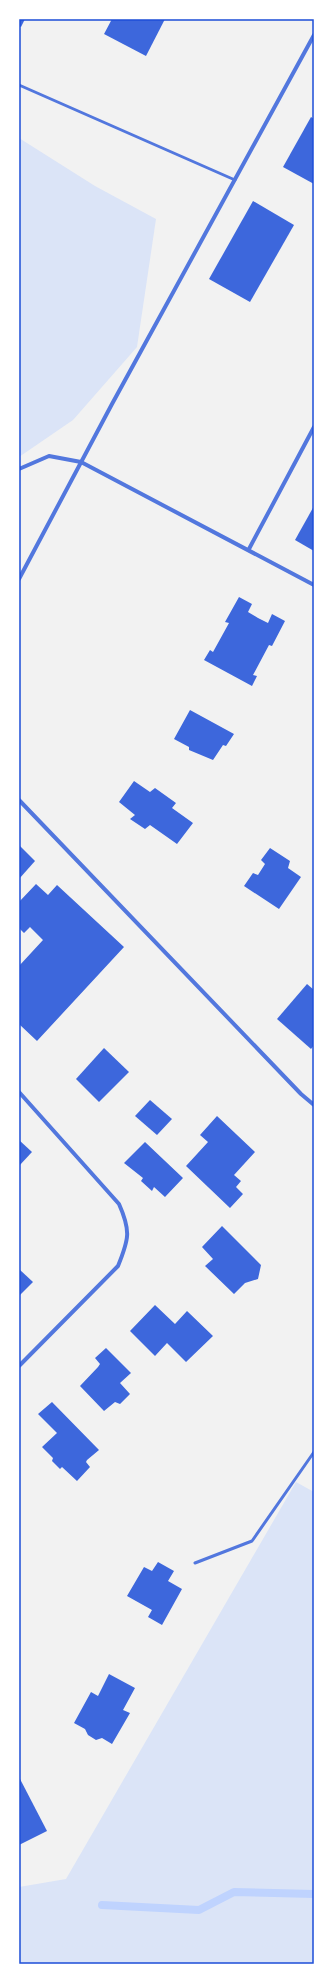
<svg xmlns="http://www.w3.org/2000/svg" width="333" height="1983" font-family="'Alegreya Sans',sans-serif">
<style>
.green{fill:#dbe4f7}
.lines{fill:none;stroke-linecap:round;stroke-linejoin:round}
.stream{stroke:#bfd3fe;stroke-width:8}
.building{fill:#3d67dc}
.service{stroke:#5277de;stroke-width:3}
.minor{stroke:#5277de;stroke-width:4}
.neatline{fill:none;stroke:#1d4ed8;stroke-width:1.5}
</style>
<rect width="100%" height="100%" fill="#f2f2f2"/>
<g class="green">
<polygon points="19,138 95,186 156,219 137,347 73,420 19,457"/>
<polygon points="296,1482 314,1492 314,1964 19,1964 19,1887 66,1879"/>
</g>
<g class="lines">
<polyline class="stream" points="102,1905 199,1910 234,1892 314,1894"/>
</g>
<g class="building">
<polygon points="19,19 25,19 21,27 19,26"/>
<polygon points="112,19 165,19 146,56 104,34"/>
<polygon points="311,117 314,119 314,184 283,167"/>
<polygon points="253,201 294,225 250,302 209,279"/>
<polygon points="314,506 314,551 295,540"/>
<polygon points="239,597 252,604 248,612 258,618 268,623 272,614 285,621 272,646 269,645 253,675 257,676 252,686 204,660 210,650 213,652 229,623 225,622"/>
<polygon points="190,710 234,734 226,746 223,745 213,760 189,750 189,747 174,739"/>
<polygon points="134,781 150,792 155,788 176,803 172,808 193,823 177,844 150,825 145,829 130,819 135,815 119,802"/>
<polygon points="19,845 35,861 19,879"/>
<polygon points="270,848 290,861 288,868 301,877 279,909 244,886 253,873 258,875 265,864 261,860"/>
<polygon points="36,884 48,895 57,885 124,947 37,1041 19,1024 19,966 43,940 30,927 24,933 19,928 19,902"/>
<polygon points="307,984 314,990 314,1045 311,1049 277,1019"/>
<polygon points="104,1048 129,1072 99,1102 76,1079"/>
<polygon points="150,1100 172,1119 157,1135 135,1116"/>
<polygon points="217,1116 255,1152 234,1175 241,1181 236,1187 243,1194 230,1208 186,1166 208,1142 200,1135"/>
<polygon points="19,1140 32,1152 19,1166"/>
<polygon points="145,1142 183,1178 165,1197 154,1187 152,1191 141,1181 143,1178 124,1163"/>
<polygon points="222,1226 261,1265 258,1279 245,1283 234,1294 205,1266 213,1259 202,1247"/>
<polygon points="19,1269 33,1282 19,1296"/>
<polygon points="155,1305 175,1324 187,1311 213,1336 186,1362 167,1343 155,1356 130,1331"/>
<polygon points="106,1348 131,1373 120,1383 130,1394 120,1404 115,1402 104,1411 80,1386 98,1367 100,1364 95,1358"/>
<polygon points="52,1402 99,1450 87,1460 86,1462 90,1467 77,1481 62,1467 60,1469 52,1461 53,1458 42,1447 57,1433 38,1414"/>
<polygon points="158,1562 174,1571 168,1581 182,1589 162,1625 148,1617 152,1610 127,1596 144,1567 152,1571"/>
<polygon points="109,1674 135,1688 123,1710 130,1713 112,1744 102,1738 96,1740 88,1735 85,1729 74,1723 91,1692 98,1696"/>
<polygon points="19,1777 47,1831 19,1845"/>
</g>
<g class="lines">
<g class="service">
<polyline points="19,85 235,180"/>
<polyline points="195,1563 252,1541 314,1452"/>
</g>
<g class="minor">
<polyline points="19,469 49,456 81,462 314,585"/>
<polyline points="249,549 314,427"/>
<polyline points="19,579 112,404 314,35"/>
<polyline points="19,800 301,1094 314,1105"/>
<path d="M 19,1092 L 119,1204 C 131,1231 129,1239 118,1266 L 19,1366"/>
</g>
</g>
<rect width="333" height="1983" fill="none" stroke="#ffffff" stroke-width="40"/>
<rect x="20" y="20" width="293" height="1943" class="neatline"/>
</svg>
